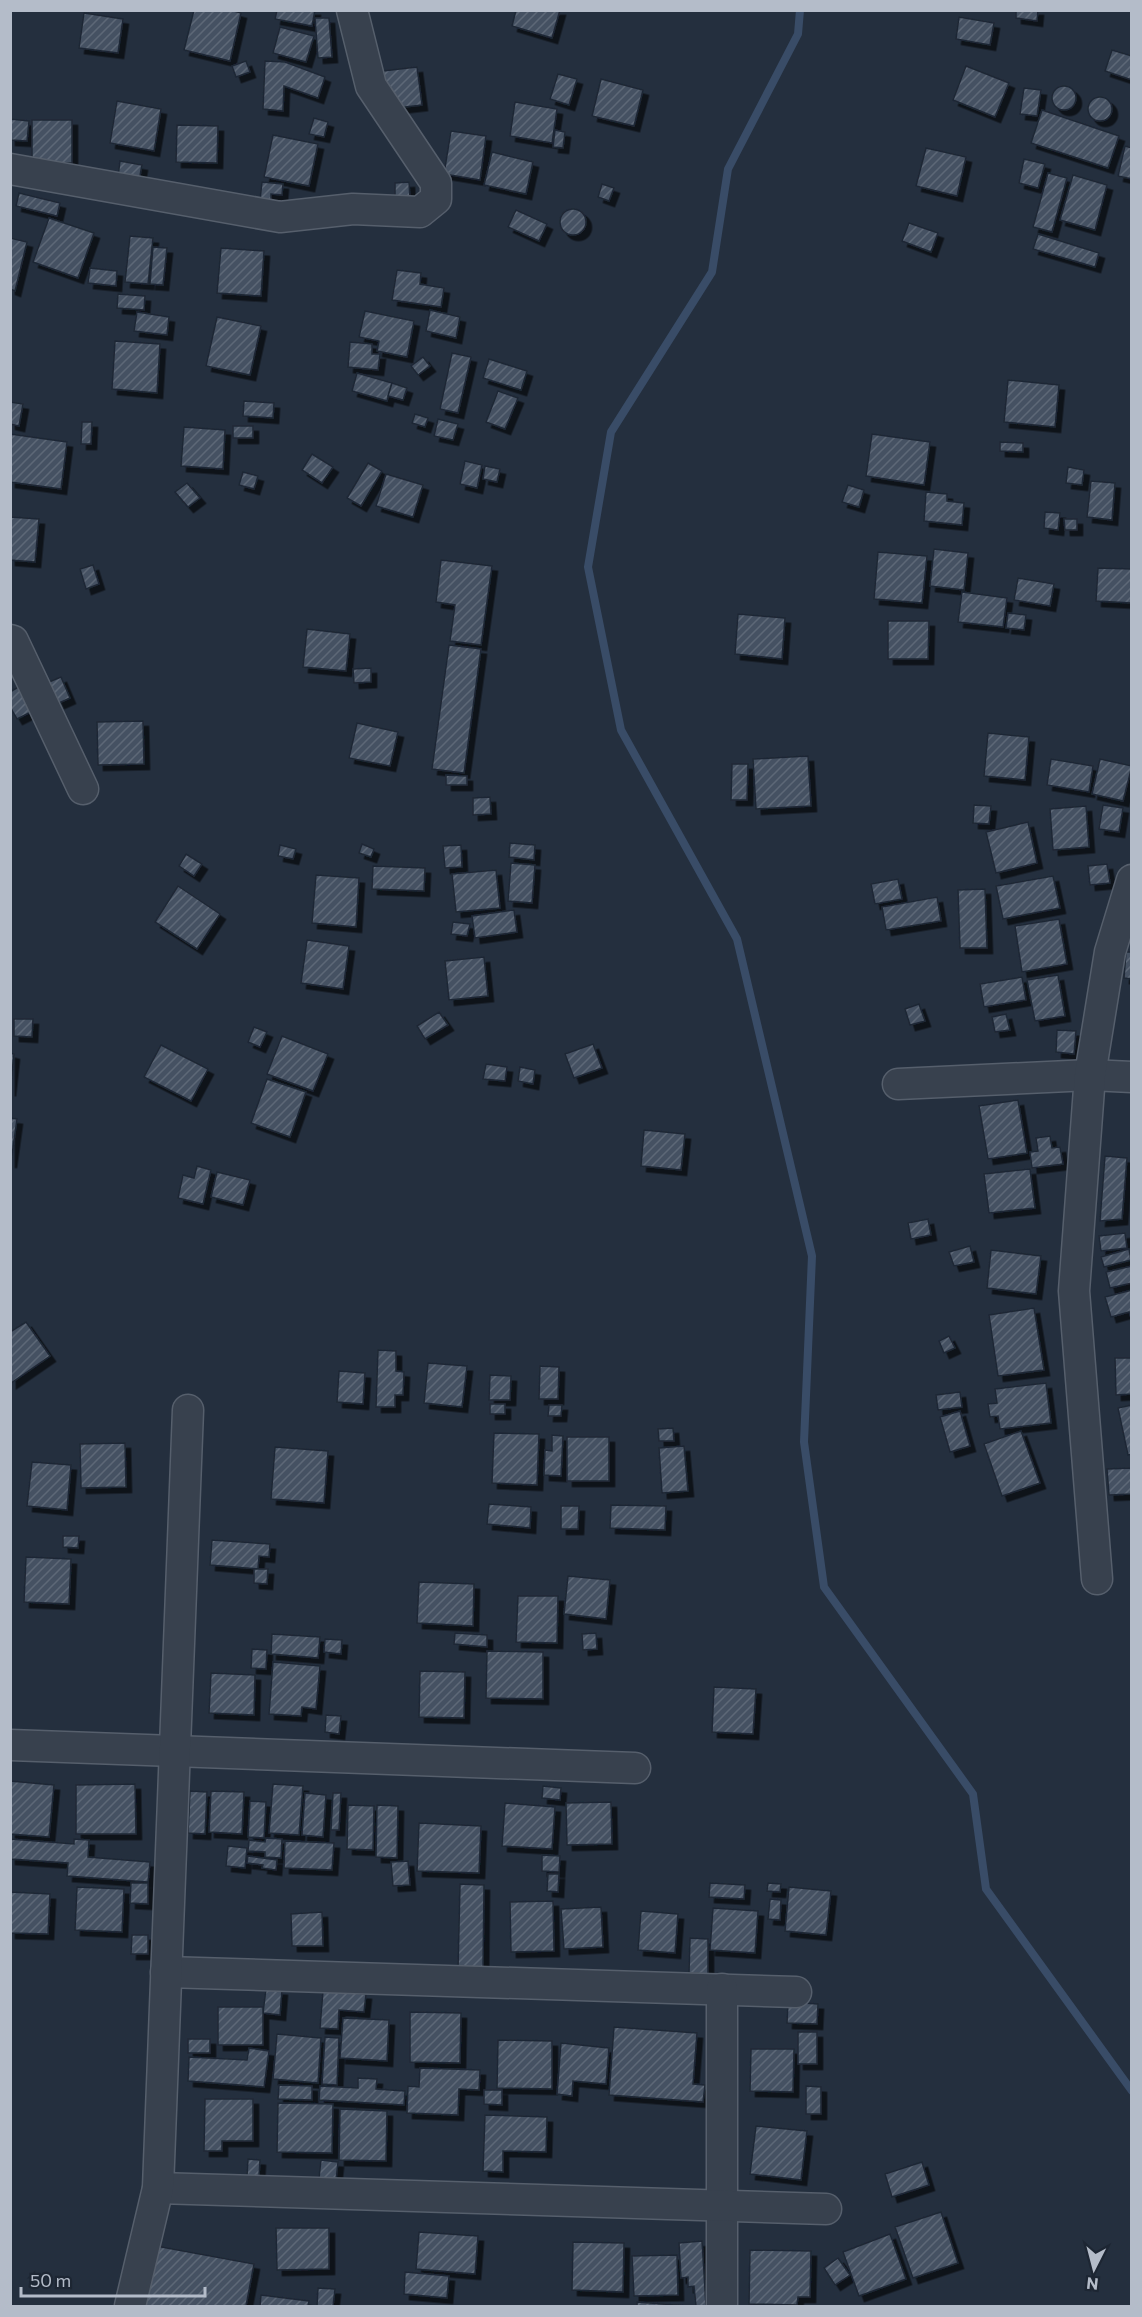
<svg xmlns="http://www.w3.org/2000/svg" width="1142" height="2317" font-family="Commissioner,sans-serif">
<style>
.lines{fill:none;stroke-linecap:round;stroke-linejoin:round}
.stream{stroke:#394c67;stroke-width:8}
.building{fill:url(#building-hatch);stroke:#1f2835;stroke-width:1.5;filter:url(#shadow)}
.minor-casing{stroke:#565f6c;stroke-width:33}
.minor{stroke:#38414e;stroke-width:30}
</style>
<defs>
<pattern id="building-hatch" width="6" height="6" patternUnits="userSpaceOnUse" patternTransform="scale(1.5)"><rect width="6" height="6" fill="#455162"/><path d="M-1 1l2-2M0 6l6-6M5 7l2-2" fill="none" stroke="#5d6877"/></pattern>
<filter id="shadow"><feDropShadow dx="5.5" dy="5.5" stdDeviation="0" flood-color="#0009"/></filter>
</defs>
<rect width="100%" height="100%" fill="#242f3e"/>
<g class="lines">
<polyline class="stream" points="800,10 798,34 728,169 712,272 611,432 588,567 621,730 737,939 812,1256 804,1442 824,1587 973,1794 986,1889 1132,2091"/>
</g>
<g class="building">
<polygon points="194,10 230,10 241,13 230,61 184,50"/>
<polygon points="277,10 315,10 312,26 275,19"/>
<polygon points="516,10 560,10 552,38 512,26"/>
<polygon points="1016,10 1038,10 1037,21 1016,18"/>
<polygon points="84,13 123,19 118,53 79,48"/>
<polygon points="959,17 994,23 990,45 956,39"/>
<polygon points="315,18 329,18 332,57 318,58"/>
<polygon points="280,27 314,36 306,62 273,53"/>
<polygon points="1112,50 1132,56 1132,80 1105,71"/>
<polygon points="246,61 250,72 236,77 232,66"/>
<polygon points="265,61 285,62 325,77 318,98 284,86 283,111 263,109"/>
<polygon points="966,66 1009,83 995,117 953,100"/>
<polygon points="417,67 422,105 388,109 383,71"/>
<polygon points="558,74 577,79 569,105 550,99"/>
<polygon points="601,79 643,90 634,126 592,116"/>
<circle cx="1064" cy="98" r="12"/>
<polygon points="1024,88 1041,90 1037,116 1020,114"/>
<circle cx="1100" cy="109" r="12"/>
<polygon points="117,101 161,109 154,151 110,143"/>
<polygon points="515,102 557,109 552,143 510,136"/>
<polygon points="1042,110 1119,136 1108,168 1031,143"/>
<polygon points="314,118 328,122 324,137 309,134"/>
<polygon points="10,119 29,121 27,141 10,140"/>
<rect x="32" y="120" width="40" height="43"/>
<polygon points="177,125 218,126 217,163 176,162"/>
<polygon points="555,130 565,132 563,148 553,147"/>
<polygon points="451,131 486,136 480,180 444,174"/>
<polygon points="273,135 318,144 309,186 264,177"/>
<polygon points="1125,146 1132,148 1132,179 1118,176"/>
<polygon points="926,148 966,157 957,196 916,186"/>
<polygon points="492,152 533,162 526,194 484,185"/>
<polygon points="1024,159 1045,164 1038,188 1019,183"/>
<polygon points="120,161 142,165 139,181 118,177"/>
<polygon points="1048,173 1067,178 1052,232 1033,227"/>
<polygon points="1073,175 1107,185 1095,230 1060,220"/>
<polygon points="262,182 283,184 282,195 271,194 271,201 260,200"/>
<polygon points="409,182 410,198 395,199 395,183"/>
<polygon points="602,184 614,188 609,201 598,197"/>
<polygon points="19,193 60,203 57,216 16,206"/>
<circle cx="573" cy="222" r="13"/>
<polygon points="516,210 547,224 539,241 508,227"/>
<polygon points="49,218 94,233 78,278 33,262"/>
<polygon points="909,223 938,233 931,252 902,241"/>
<polygon points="1038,234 1099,253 1095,267 1033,249"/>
<polygon points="130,236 153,238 148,284 125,282"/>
<polygon points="10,238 27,242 15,291 10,289"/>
<polygon points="153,247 167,248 163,285 150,284"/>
<polygon points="221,248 264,251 261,296 217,293"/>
<polygon points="90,268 117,271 116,286 88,283"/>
<polygon points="397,270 421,273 420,284 444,288 441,307 392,300"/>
<polygon points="118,294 145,296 144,310 117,308"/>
<polygon points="430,310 460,317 456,338 426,331"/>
<polygon points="365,311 414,321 407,357 377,351 379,341 359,337"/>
<polygon points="137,312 169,317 167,335 134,331"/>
<polygon points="217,317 261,326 250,375 206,366"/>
<polygon points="115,341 160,344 157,393 112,389"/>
<polygon points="350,342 372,344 372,354 380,354 378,370 348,367"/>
<polygon points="452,353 471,357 458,413 440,409"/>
<polygon points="423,357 430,366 418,375 411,366"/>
<polygon points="489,359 527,371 521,390 483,378"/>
<polygon points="357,373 392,383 387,401 352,391"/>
<polygon points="1008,380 1059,385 1055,427 1004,422"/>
<polygon points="392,383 407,388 403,400 388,396"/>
<polygon points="498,391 518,398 505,429 486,422"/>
<polygon points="244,401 274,403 273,418 243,416"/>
<polygon points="10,402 23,404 19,426 10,424"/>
<polygon points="415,414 428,418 425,427 412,423"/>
<polygon points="438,419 458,424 453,440 434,436"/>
<polygon points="82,422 92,422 91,444 81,444"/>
<rect x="233" y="426" width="20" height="12"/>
<polygon points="184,427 225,430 223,469 181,466"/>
<polygon points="10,434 67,442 61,489 10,482"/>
<polygon points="872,434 930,442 924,485 866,476"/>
<polygon points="1000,442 1023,443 1023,452 1000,451"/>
<polygon points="312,454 333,467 322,483 302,470"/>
<polygon points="465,461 482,465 477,488 460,484"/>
<polygon points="368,463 382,471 361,506 347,498"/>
<polygon points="485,466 500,469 497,482 483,479"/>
<polygon points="1068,467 1084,470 1082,485 1066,483"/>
<polygon points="243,472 258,476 254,489 239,485"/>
<polygon points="386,474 423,485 413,517 376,506"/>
<polygon points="1091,481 1115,483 1112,520 1087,517"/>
<polygon points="187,483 200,498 188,507 175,492"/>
<polygon points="848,485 864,490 859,507 842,502"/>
<polygon points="926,492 947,494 947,501 964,503 962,525 924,521"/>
<polygon points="1045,512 1060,513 1058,530 1044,528"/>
<polygon points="10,517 39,519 35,562 10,560"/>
<polygon points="1064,519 1077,519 1077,530 1065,530"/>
<polygon points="934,549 968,553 964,590 930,586"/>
<polygon points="878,552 927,556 922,603 874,599"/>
<polygon points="441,560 492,566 481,645 450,641 455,605 436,602"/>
<polygon points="93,565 99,584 86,589 80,569"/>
<polygon points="1098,568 1132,569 1132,603 1096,601"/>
<polygon points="1018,578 1054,584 1050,606 1014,600"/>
<polygon points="962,592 1007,598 1003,627 958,622"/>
<polygon points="1008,613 1026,615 1024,630 1006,628"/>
<polygon points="738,614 785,618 782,659 735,654"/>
<polygon points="888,621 929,621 928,659 888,659"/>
<polygon points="307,629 350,634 346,671 303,667"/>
<polygon points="449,645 481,649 464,773 432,769"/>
<polygon points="371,668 371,682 354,683 353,669"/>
<polygon points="61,677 70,698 59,703 49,682"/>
<polygon points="20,686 33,711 17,719 10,707 10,692"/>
<polygon points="143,721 144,764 98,765 97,722"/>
<polygon points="357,723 398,732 390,766 349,758"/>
<polygon points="988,733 1029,737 1025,780 984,776"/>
<polygon points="808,756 811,806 756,809 753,759"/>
<polygon points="1051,759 1093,766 1089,792 1047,785"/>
<polygon points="1100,759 1132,766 1123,801 1092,794"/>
<polygon points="732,764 748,764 747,800 731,800"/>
<polygon points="446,775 467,776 467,785 446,785"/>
<polygon points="490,797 491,814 473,815 473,798"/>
<polygon points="974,805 991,806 989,824 973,823"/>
<polygon points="1103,805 1123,808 1119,832 1099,829"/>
<polygon points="1086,806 1089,847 1053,850 1050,809"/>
<polygon points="1028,822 1037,863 996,873 986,832"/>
<polygon points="510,843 535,845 534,860 509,857"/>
<polygon points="362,844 374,849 371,857 359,853"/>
<polygon points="280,845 296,849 293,859 278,856"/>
<polygon points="461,845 462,867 445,868 443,846"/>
<polygon points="186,854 202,864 194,876 179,866"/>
<polygon points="511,863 535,865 532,903 508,901"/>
<polygon points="1107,864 1110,883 1090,885 1088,866"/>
<polygon points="373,866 425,868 424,891 372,889"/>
<polygon points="496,870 500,908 456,912 452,874"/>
<polygon points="316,875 359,878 356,927 312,923"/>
<polygon points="1053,876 1060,908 1003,919 996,886"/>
<polygon points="898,879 902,899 875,904 871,884"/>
<polygon points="178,886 220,914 197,949 155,922"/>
<polygon points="985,889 987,948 960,948 958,890"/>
<polygon points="937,897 941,921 886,930 882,907"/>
<polygon points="514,910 517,932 475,938 472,916"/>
<polygon points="1059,919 1067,964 1022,972 1015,926"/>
<polygon points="453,922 470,924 467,936 451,934"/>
<polygon points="307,940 349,946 343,989 301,983"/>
<polygon points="1126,952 1132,952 1132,979 1124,978"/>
<polygon points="484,957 488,996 449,1000 445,961"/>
<polygon points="1058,975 1065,1016 1035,1021 1027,980"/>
<polygon points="1022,977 1026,1000 984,1007 980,984"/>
<polygon points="919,1004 925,1021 910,1025 905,1009"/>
<polygon points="439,1012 448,1025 425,1039 417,1026"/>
<polygon points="1006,1014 1010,1030 995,1032 992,1017"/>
<polygon points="14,1019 33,1019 32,1037 14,1036"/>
<polygon points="254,1027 267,1032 260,1047 248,1042"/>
<polygon points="1057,1030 1076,1031 1074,1054 1056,1052"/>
<polygon points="282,1036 328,1054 313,1091 267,1074"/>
<polygon points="593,1044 602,1068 574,1078 565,1054"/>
<polygon points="161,1045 208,1069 191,1101 144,1077"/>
<polygon points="10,1053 14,1054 10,1091"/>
<polygon points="486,1064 507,1067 505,1081 483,1079"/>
<polygon points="520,1067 535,1070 533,1084 518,1081"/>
<polygon points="267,1079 306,1092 290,1137 251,1123"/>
<polygon points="1018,1100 1027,1153 988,1159 979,1106"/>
<polygon points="10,1118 17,1119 11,1162 10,1162"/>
<polygon points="644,1130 685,1134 681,1170 641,1166"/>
<polygon points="1050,1136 1052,1148 1060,1147 1063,1164 1032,1168 1030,1152 1038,1151 1036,1138"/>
<polygon points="1105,1156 1127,1158 1122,1219 1100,1221"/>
<polygon points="197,1166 211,1170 203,1204 178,1198 183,1175 194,1178"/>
<polygon points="1030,1169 1035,1208 989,1213 984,1174"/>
<polygon points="217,1172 250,1180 243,1205 211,1197"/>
<polygon points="928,1219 931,1235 911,1239 908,1223"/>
<polygon points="1125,1233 1127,1248 1101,1251 1099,1236"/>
<polygon points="970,1246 974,1262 954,1266 949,1252"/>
<polygon points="1129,1249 1131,1260 1104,1267 1101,1257"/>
<polygon points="991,1250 1041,1256 1036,1294 987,1288"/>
<polygon points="1132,1266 1132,1283 1110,1288 1106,1272"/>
<polygon points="1132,1290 1132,1321 1129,1312 1111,1317 1105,1297"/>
<polygon points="1034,1308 1044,1370 998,1376 989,1315"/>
<polygon points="26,1322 50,1356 11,1383 10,1332"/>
<polygon points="949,1336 955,1348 944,1353 939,1341"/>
<polygon points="378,1350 396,1351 396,1371 404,1372 403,1395 395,1395 395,1407 376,1407"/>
<polygon points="1115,1358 1132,1358 1132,1394 1116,1395"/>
<polygon points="428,1363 467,1366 462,1407 424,1403"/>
<polygon points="540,1366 559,1367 558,1399 539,1399"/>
<polygon points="339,1371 365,1373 363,1404 337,1402"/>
<polygon points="490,1375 511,1376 510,1400 489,1400"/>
<polygon points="1046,1383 1051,1423 1000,1429 998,1416 990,1417 988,1404 997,1403 995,1389"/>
<polygon points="960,1392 962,1407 938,1410 936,1395"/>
<rect x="490" y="1404" width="15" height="10"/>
<polygon points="549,1405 562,1405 561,1416 548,1416"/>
<polygon points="1132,1405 1132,1454 1128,1455 1118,1408"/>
<polygon points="960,1411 970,1446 950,1452 940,1417"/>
<polygon points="673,1428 674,1441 659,1441 658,1429"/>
<polygon points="1021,1431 1040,1483 1002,1496 984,1444"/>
<polygon points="494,1433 539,1434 537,1485 492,1483"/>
<polygon points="552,1435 563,1436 561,1476 544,1475 545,1450 552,1451"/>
<rect x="567" y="1437" width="42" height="44"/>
<polygon points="125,1443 126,1487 81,1488 80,1444"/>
<polygon points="684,1446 688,1491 662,1493 659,1448"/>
<polygon points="275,1447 328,1451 324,1503 271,1499"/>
<polygon points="32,1462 71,1465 67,1510 27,1506"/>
<polygon points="1132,1468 1132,1494 1109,1495 1107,1469"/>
<polygon points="489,1504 531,1507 530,1528 487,1524"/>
<polygon points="611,1505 666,1506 665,1530 610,1528"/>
<polygon points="561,1506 579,1506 578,1529 561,1529"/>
<polygon points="63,1536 79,1536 78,1548 63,1547"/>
<polygon points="212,1540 270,1544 269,1557 259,1556 258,1569 210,1565"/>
<polygon points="26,1557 71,1559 69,1604 24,1602"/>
<polygon points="254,1569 268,1569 267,1584 254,1583"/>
<polygon points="568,1576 610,1580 606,1619 564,1614"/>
<polygon points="419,1582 474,1584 473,1626 417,1623"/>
<polygon points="518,1596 558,1596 557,1643 516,1642"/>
<polygon points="455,1633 487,1635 487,1647 454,1644"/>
<polygon points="596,1633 597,1649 583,1650 582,1634"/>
<polygon points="272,1634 320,1637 318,1658 271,1654"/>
<polygon points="325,1639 342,1640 341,1654 324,1652"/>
<polygon points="252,1649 267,1650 266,1669 251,1668"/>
<polygon points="487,1651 543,1652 543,1699 486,1698"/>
<polygon points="273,1662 320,1666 316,1709 302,1707 301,1716 269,1714"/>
<polygon points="420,1671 465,1672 464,1718 419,1717"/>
<polygon points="211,1673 255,1675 254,1715 209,1713"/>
<polygon points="714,1687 756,1689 753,1734 712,1732"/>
<polygon points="326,1715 341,1716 339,1734 325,1732"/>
<polygon points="10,1781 54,1785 49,1837 10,1834"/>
<polygon points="135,1784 136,1834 76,1834 76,1785"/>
<polygon points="273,1784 303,1786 299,1835 269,1833"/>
<polygon points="543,1786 561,1788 560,1800 542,1798"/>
<polygon points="190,1791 207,1792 205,1834 188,1833"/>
<polygon points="211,1791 244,1792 242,1834 209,1832"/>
<polygon points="305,1793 326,1795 323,1837 302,1835"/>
<polygon points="333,1793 341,1793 339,1830 331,1830"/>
<polygon points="250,1801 266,1802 264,1838 248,1837"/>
<polygon points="611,1802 612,1844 567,1845 566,1803"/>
<polygon points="505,1803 555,1807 552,1849 502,1846"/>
<polygon points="348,1805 374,1806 373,1850 347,1849"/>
<polygon points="377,1805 398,1806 397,1858 376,1857"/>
<polygon points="419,1823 481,1826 479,1873 417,1871"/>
<polygon points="266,1838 282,1839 281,1858 265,1857 265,1852 248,1851 249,1840 265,1842"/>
<polygon points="10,1839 74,1844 74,1839 89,1840 88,1857 150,1862 148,1882 67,1876 68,1863 10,1859"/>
<polygon points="285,1841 334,1843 332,1870 284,1868"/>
<polygon points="228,1846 247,1848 245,1868 226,1866"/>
<polygon points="542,1855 560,1856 559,1872 542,1871"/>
<polygon points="248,1856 277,1860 276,1870 262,1868 263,1865 247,1863"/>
<polygon points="408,1861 410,1885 393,1886 391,1862"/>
<polygon points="548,1874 559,1874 558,1892 547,1891"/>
<polygon points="131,1883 148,1883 148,1904 130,1903"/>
<polygon points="710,1883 745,1885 744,1899 709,1897"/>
<polygon points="768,1883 781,1884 780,1892 767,1891"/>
<polygon points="460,1884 484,1885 483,1971 458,1970"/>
<polygon points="77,1887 124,1889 122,1932 75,1930"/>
<polygon points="789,1887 831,1891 826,1935 785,1931"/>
<polygon points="10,1892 50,1894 48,1934 10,1933"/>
<polygon points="770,1899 781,1900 780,1920 768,1919"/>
<polygon points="553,1901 554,1951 511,1952 510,1902"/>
<polygon points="601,1907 603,1947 564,1949 561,1909"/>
<polygon points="713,1908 758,1911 755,1953 710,1950"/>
<polygon points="641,1911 678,1914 675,1953 638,1950"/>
<polygon points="322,1912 323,1946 292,1946 291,1914"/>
<polygon points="132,1935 148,1935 148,1954 131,1954"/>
<polygon points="690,1938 708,1939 708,1974 689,1973"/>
<polygon points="266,1989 282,1990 280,2015 263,2013"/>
<polygon points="323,1991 366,1994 364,2012 339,2010 338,2029 320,2028"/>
<polygon points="788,2002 818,2004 817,2024 787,2023"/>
<rect x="218" y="2007" width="45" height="38"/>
<polygon points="410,2012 461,2013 460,2063 410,2062"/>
<polygon points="343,2018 389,2020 387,2061 340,2058"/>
<polygon points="614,2027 697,2033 693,2084 705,2085 703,2102 609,2095"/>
<rect x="798" y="2032" width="19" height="32"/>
<polygon points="277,2034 321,2038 318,2083 273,2079"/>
<polygon points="325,2037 339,2038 337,2085 322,2084"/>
<rect x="188" y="2039" width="22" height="14"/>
<polygon points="498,2040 552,2041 552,2089 497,2088"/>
<polygon points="561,2043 609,2048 606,2084 573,2081 572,2096 557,2094"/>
<polygon points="249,2048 269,2051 264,2087 188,2081 189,2057 247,2060"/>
<polygon points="751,2049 794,2049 793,2092 750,2091"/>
<polygon points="420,2068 480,2070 479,2090 459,2089 458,2115 407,2113 408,2086 419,2087"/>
<polygon points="358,2078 377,2079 376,2089 405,2091 404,2105 319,2100 320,2086 358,2088"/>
<polygon points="279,2085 312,2086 312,2100 278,2099"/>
<polygon points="806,2086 821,2087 821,2114 806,2114"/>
<polygon points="484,2090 502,2090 502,2105 484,2104"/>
<polygon points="205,2099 253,2099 253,2141 222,2141 222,2151 204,2151"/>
<polygon points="278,2103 333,2104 332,2153 277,2152"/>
<polygon points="340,2109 387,2111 386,2161 339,2160"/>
<polygon points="485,2115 547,2117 546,2152 503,2151 503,2172 483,2171"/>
<polygon points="756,2126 807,2131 801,2180 750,2174"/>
<polygon points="248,2159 260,2160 259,2177 247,2176"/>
<polygon points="321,2160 338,2162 336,2180 319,2178"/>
<polygon points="922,2162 929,2185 892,2197 885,2174"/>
<polygon points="941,2212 958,2263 913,2278 895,2227"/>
<polygon points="276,2228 329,2228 329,2269 277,2270"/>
<polygon points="419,2232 478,2236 475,2274 416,2269"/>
<polygon points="890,2234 906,2279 859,2296 843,2252"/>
<polygon points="702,2241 706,2306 696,2306 694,2286 688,2287 688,2277 681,2278 679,2243"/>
<polygon points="573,2242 624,2243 623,2292 572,2290"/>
<polygon points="156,2246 254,2264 246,2306 145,2306"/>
<polygon points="750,2250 811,2251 810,2297 798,2297 797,2305 749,2304"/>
<polygon points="677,2255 678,2295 634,2296 632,2256"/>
<polygon points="838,2258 850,2275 835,2285 824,2268"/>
<polygon points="405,2272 449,2276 447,2298 404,2294"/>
<polygon points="318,2288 335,2289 333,2306 317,2306"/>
<polygon points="261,2295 309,2301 308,2306 260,2306"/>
<polygon points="637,2302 687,2306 637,2306"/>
</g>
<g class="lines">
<g class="minor-casing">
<g id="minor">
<polyline points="10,169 280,217 353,209 420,212 436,199 436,183 371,86 352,10"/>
<polyline points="10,640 13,641 83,789"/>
<polyline points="898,1084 1090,1075 1132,1077"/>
<polyline points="1097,1579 1074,1291 1090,1075 1110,952 1132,880"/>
<polyline points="10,1745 635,1768"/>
<polyline points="166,1972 796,1992"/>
<polyline points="722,1989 722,2306"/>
<polyline points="158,2188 826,2209"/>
<polyline points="130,2306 158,2188 188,1410"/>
</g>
</g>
<use href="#minor" class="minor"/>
</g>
<rect width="1142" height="2317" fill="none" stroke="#b4bcc9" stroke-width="24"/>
<g transform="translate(1094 2269) rotate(186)" stroke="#1d2633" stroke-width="4.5" paint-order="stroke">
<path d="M0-4.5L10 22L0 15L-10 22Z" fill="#b4bcc9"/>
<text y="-9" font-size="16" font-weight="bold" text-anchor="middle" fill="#b4bcc9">N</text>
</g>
<path d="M21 2287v9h184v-9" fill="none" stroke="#b4bcc9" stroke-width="3"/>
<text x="30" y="2287" font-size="18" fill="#b4bcc9" stroke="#1d2633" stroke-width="4.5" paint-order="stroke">50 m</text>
</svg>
